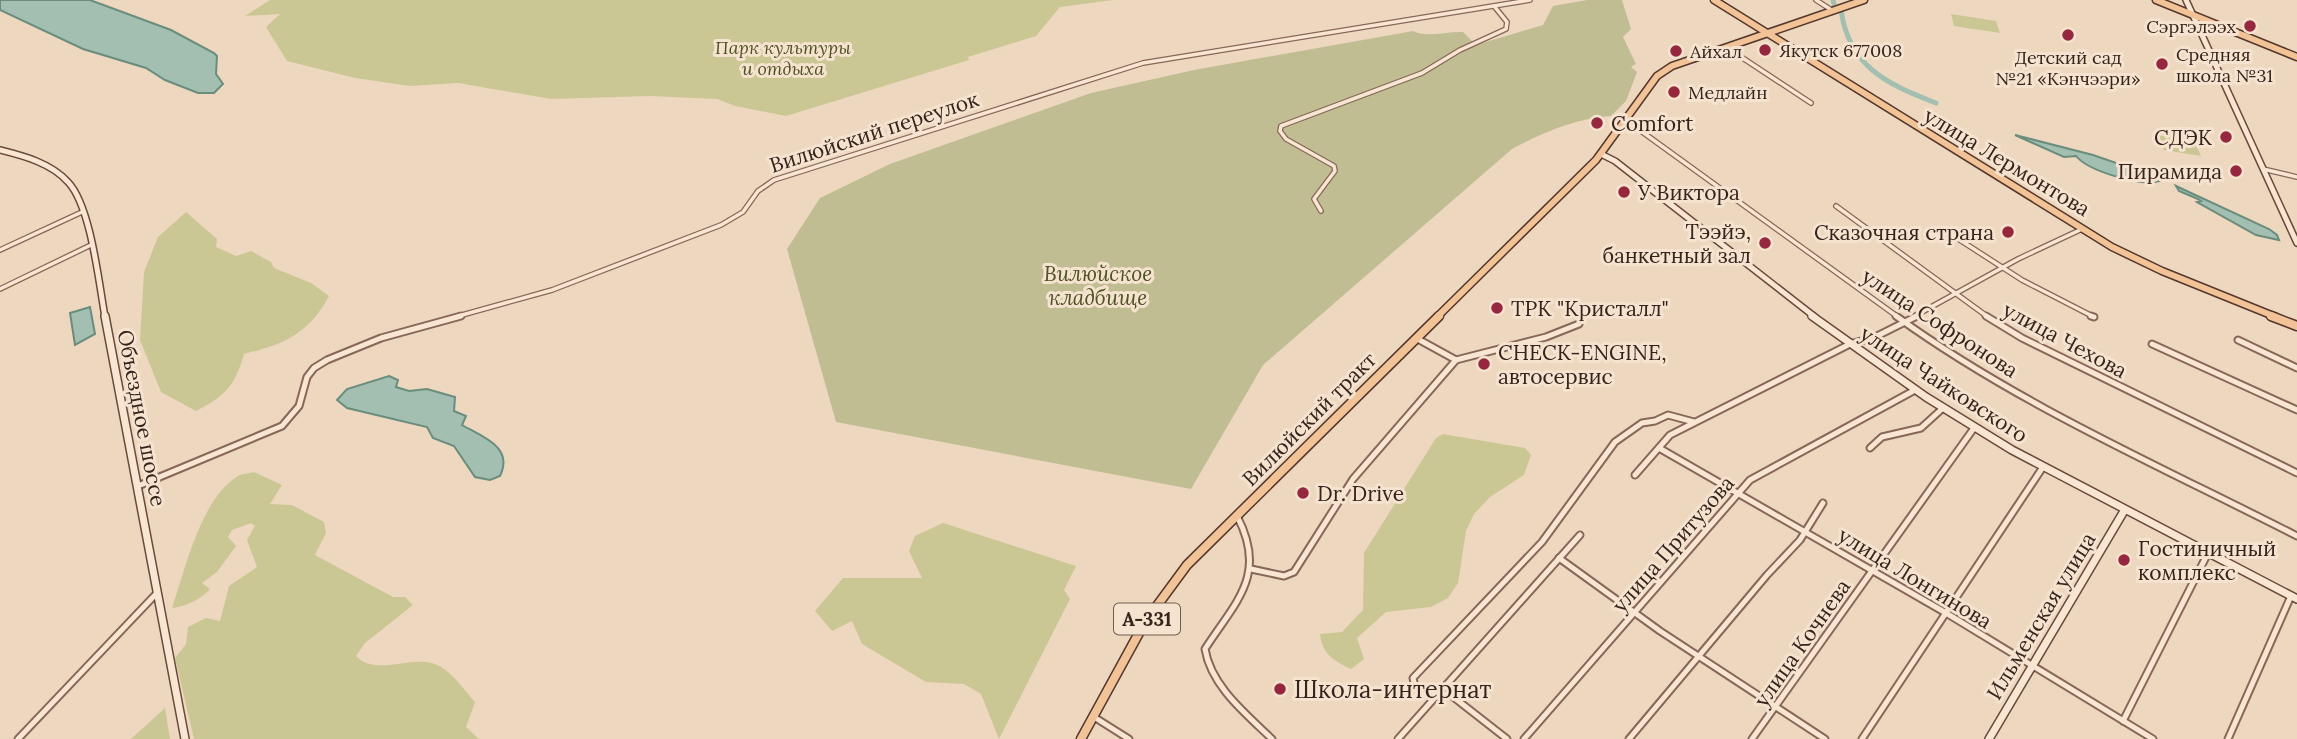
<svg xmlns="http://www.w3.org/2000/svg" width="2297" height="739" font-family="Lora,serif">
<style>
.green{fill:#cbc794}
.cemetery{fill:#c0bd93}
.water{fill:#a2bfb1;stroke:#6a8d7d;stroke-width:2}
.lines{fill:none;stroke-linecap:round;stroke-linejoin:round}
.canal{stroke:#a2bfb1;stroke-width:5}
.street-far1-casing{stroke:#866758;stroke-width:6}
.street-casing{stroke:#866758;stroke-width:9}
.secondary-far1-casing{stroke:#68493b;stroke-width:8}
.secondary-casing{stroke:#68493b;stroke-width:10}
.primary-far1-casing{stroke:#54372c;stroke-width:9}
.primary-casing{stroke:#54372c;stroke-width:11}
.street-far1{stroke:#f9e6d2;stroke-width:3.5}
.street{stroke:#f9e6d2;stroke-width:5}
.secondary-far1{stroke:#f9e6d2;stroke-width:5}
.secondary{stroke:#f9e6d2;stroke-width:7}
.primary-far1{stroke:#f2c396;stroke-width:6}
.primary{stroke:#f2c396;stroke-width:8}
.poi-dot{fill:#95283e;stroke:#f5e3cf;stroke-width:2.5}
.labels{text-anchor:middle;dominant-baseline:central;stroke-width:6;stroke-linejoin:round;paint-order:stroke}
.far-poi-label{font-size:18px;fill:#36241c;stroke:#f5e3cf;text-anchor:start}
.far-park-label{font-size:18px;font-style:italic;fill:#4f5223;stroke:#f5e3cf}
.shield{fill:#f5e3cf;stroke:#6f5d52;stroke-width:2}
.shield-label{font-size:19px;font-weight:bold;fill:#36241c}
.poi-label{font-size:21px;fill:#36241c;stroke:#f5e3cf;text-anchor:start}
.street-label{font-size:21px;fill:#36241c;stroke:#f5e3cf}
.park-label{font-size:21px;font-style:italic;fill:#4f5223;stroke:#f5e3cf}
.near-poi-label{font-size:24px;fill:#36241c;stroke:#f5e3cf;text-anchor:start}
</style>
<rect width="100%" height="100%" fill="#eed7bf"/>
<g class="green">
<polygon points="270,0 1113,0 1060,7 1036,36 968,57 969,60 786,116 735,106 717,99 650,96 551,99 458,83 410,86 355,78 287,61 266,27 280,14 245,16"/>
<polygon points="1951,14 1996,21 2000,33 1954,26"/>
<polygon points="2157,135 2194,141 2201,156 2164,150"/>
<path d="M 186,212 L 217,239 L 216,247 L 236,256 L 251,251 L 271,262 L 274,268 L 311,283 L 329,296 C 308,335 284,344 244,354 C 235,386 225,396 196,411 L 161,392 L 140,340 L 144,272 L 158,237 Z"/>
<path d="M 1443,434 L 1525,448 L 1531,455 L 1524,475 L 1490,497 L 1474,514 L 1466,531 L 1458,583 L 1448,598 L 1431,607 L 1386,612 L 1357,638 L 1364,659 L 1351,669 C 1334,661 1322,654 1320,634 L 1342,632 L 1363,610 L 1364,553 L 1436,438 Z"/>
<path d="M 254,472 L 282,485 L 270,504 L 292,505 L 324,522 L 326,533 L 315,555 L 393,597 L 405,597 L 413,605 L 365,643 L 356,656 C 377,677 410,655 435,664 C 450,669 465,691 475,702 L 466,727 L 479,739 L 194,739 L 175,658 L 186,644 L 188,627 L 206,618 L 220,621 L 229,586 L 257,567 L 247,540 L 255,526 L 251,523 L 232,530 L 228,537 L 236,546 L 217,572 L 202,583 L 210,589 C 202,599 184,607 172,608 C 185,570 201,498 238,476 C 242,474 249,473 254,472 Z"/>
<polygon points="943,523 1076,566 1064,590 1070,599 999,739 981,694 964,684 926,682 862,644 852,621 832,631 815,611 843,578 922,578 909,551 915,536"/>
<polygon points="165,708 170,739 131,739"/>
</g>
<path class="cemetery" d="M 1587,0 L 1622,0 L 1631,29 L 1623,37 L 1636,64 L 1631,67 L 1637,72 L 1626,101 L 1611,116 C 1576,118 1542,133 1512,149 L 1263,365 L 1191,489 L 836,422 L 787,249 L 820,198 L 890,164 L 1091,93 L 1194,70 L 1413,31 C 1426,38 1448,31 1463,32 L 1476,45 L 1543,25 L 1553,6 Z"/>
<g class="water">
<polygon points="0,0 90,0 171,30 214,53 217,56 216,74 223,84 214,93 198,93 165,80 146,68 83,49 0,10"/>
<path d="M 2015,135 L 2093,155 L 2154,176 L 2159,181 C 2142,187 2088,171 2076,156 L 2064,157 Z"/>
<polygon points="2176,186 2269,229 2277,235 2279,240 2256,235 2197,202 2201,201 2198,199 2179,191"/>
<polygon points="90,307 95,334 75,345 70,313"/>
<path d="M 389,376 L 398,380 L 396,387 L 409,391 L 427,389 L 455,397 L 454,411 L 466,416 L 462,425 C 483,437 514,447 500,476 L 490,480 L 475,477 L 454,446 L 433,438 L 427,427 L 347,408 L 337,400 L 347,389 Z"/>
</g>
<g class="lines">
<g class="canal">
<polyline points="1833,0 1834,4"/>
<path d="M 1841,10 C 1849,67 1887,84 1936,103"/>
</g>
<g class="street-far1-casing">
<g id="street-far1">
<polyline points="1816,0 1833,11"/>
<polyline points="1726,47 1811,103"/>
<polyline points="1623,123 1641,131 1898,317"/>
<polyline points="2263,169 2297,177"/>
<polyline points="1836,206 1988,317"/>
<polyline points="1321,211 1314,199 1335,171 1334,166 1286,139 1280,131 1281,126 1422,73 1460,50 1506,29 1507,22 1494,6"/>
<polyline points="1949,233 2022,280 2094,317"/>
<polyline points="0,250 82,212"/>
<polyline points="0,289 91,245"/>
<polyline points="455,317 552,290 721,225 743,212 758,191 774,180 1143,63 1530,0"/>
<polyline points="1913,317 2018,259 2082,229"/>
</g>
</g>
<g class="street-casing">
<g id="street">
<path d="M 1896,316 C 2019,405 2162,467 2297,536"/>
<polyline points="1986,316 2022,338 2297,473"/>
<polyline points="2091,316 2094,317"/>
<polyline points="1416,338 1456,360 1546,337 1579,324"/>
<polyline points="2238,340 2297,368"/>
<polyline points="2152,344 2297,410"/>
<polyline points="1659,448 1946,613 2153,739"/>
<polyline points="1870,448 1882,437 1921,428 1943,408"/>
<polyline points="1635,475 1670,435 1850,344 1875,337 1917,316"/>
<polyline points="138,486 282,426 299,406 307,377 314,368 327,360 381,338 461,316"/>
<path d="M 1237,516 C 1268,575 1236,601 1205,649 C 1211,686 1246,714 1272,739"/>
<polyline points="1559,558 1660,631 1825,739"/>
<polyline points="1251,569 1284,576 1294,572 1353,479 1456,360"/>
<polyline points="1094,717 1129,739"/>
<polyline points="2123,721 2208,553"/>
<polyline points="18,739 156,594"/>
<polyline points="1398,739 1580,535"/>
<polyline points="1507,739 1452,696 1415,687 1413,678 1542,542 1615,442 1642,423 1655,421 1668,415 1694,422"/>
<polyline points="1524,739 1750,480 1915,390"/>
<polyline points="1629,739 1767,575 1800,540 1823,503"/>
<polyline points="1752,739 1974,428"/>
<polyline points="1862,739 2043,467"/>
<polyline points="2228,739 2291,596"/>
</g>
</g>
<g class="secondary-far1-casing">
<g id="secondary-far1">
<polyline points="2186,0 2297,243"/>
<path d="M 0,150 C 24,156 51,163 68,182 C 91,206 99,284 105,317"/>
<polyline points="1601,154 1615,161 1815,317"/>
</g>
</g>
<g class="secondary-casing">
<g id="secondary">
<polyline points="105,316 185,739"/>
<polyline points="1812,316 1926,397 2012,450 2297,599"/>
<polyline points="1989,739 2124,511"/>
</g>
</g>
<g class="primary-far1-casing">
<g id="primary-far1">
<polyline points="1714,0 2112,247 2162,271 2276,317"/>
<polyline points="2156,0 2297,57"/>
<polyline points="1437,317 1596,160 1657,76 1672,66 1864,0"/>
</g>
</g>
<g class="primary-casing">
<g id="primary">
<polyline points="2271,316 2297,326"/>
<polyline points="1081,739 1145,622 1187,565 1439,316"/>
</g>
</g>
<use href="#street-far1" class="street-far1"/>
<use href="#street" class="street"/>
<use href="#secondary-far1" class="secondary-far1"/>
<use href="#secondary" class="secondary"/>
<use href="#primary-far1" class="primary-far1"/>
<use href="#primary" class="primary"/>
</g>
<g class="poi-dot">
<circle cx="2250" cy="26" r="7"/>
<circle cx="2068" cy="35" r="7"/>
<circle cx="1765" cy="50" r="7"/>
<circle cx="1676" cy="51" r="7"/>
<circle cx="2162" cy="64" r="7"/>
<circle cx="1674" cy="92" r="7"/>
<circle cx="1597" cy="123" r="7"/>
<circle cx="2226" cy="137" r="7"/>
<circle cx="2236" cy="171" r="7"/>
<circle cx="1624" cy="192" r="7"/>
<circle cx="2008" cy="232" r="7"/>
<circle cx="1765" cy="243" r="7"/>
<circle cx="1497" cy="308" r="7"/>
<circle cx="1484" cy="364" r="7"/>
<circle cx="1303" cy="493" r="7"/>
<circle cx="2124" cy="560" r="7"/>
<circle cx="1280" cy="689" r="7"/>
</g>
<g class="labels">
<g class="far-poi-label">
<text x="2236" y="26" text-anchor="end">Сэргэлээх</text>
<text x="1779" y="50">Якутск 677008</text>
<text x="1690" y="51">Айхал</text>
<text x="2176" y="54">Средняя<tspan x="2176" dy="21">школа №31</tspan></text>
<text x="2068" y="57" text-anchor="middle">Детский сад<tspan x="2068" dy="21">№21 «Кэнчээри»</tspan></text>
<text x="1688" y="92">Медлайн</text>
</g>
<g class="far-park-label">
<text x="783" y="47">Парк культуры<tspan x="783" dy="21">и отдыха</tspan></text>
</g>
<rect class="shield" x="1114" y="603.5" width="66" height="31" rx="5"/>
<g class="shield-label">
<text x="1147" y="619">А-331</text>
</g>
<g class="poi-label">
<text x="1611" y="123">Comfort</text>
<text x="2212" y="137" text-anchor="end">СДЭК</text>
<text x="2222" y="171" text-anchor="end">Пирамида</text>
<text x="1638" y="192">У Виктора</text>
<text x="1751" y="231" text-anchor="end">Тээйэ,<tspan x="1751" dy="24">банкетный зал</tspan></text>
<text x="1994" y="232" text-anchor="end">Сказочная страна</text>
<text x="1511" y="308">ТРК "Кристалл"</text>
<text x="1498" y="352">CHECK-ENGINE,<tspan x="1498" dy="24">автосервис</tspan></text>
<text x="1317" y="493">Dr. Drive</text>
<text x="2138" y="548">Гостиничный<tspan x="2138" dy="24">комплекс</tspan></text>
</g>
<g class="street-label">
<text transform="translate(874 132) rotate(-18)">Вилюйский переулок</text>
<text transform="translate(2007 162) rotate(31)">улица Лермонтова</text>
<text transform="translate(1940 323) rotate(33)">улица Софронова</text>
<text transform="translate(2065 340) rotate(28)">улица Чехова</text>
<text transform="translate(1944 384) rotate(33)">улица Чайковского</text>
<text transform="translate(142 418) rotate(79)">Объездное шоссе</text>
<text transform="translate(1309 419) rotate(-45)">Вилюйский тракт</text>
<text transform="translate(1673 544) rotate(-49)">улица Притузова</text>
<text transform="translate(1915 578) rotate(31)">улица Лонгинова</text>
<text transform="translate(2041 616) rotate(-59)">Ильменская улица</text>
<text transform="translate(1802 643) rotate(-55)">улица Кочнева</text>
</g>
<g class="park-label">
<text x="1098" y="273">Вилюйское<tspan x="1098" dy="24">кладбище</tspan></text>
</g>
<g class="near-poi-label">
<text x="1294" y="689">Школа-интернат</text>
</g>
</g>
</svg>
